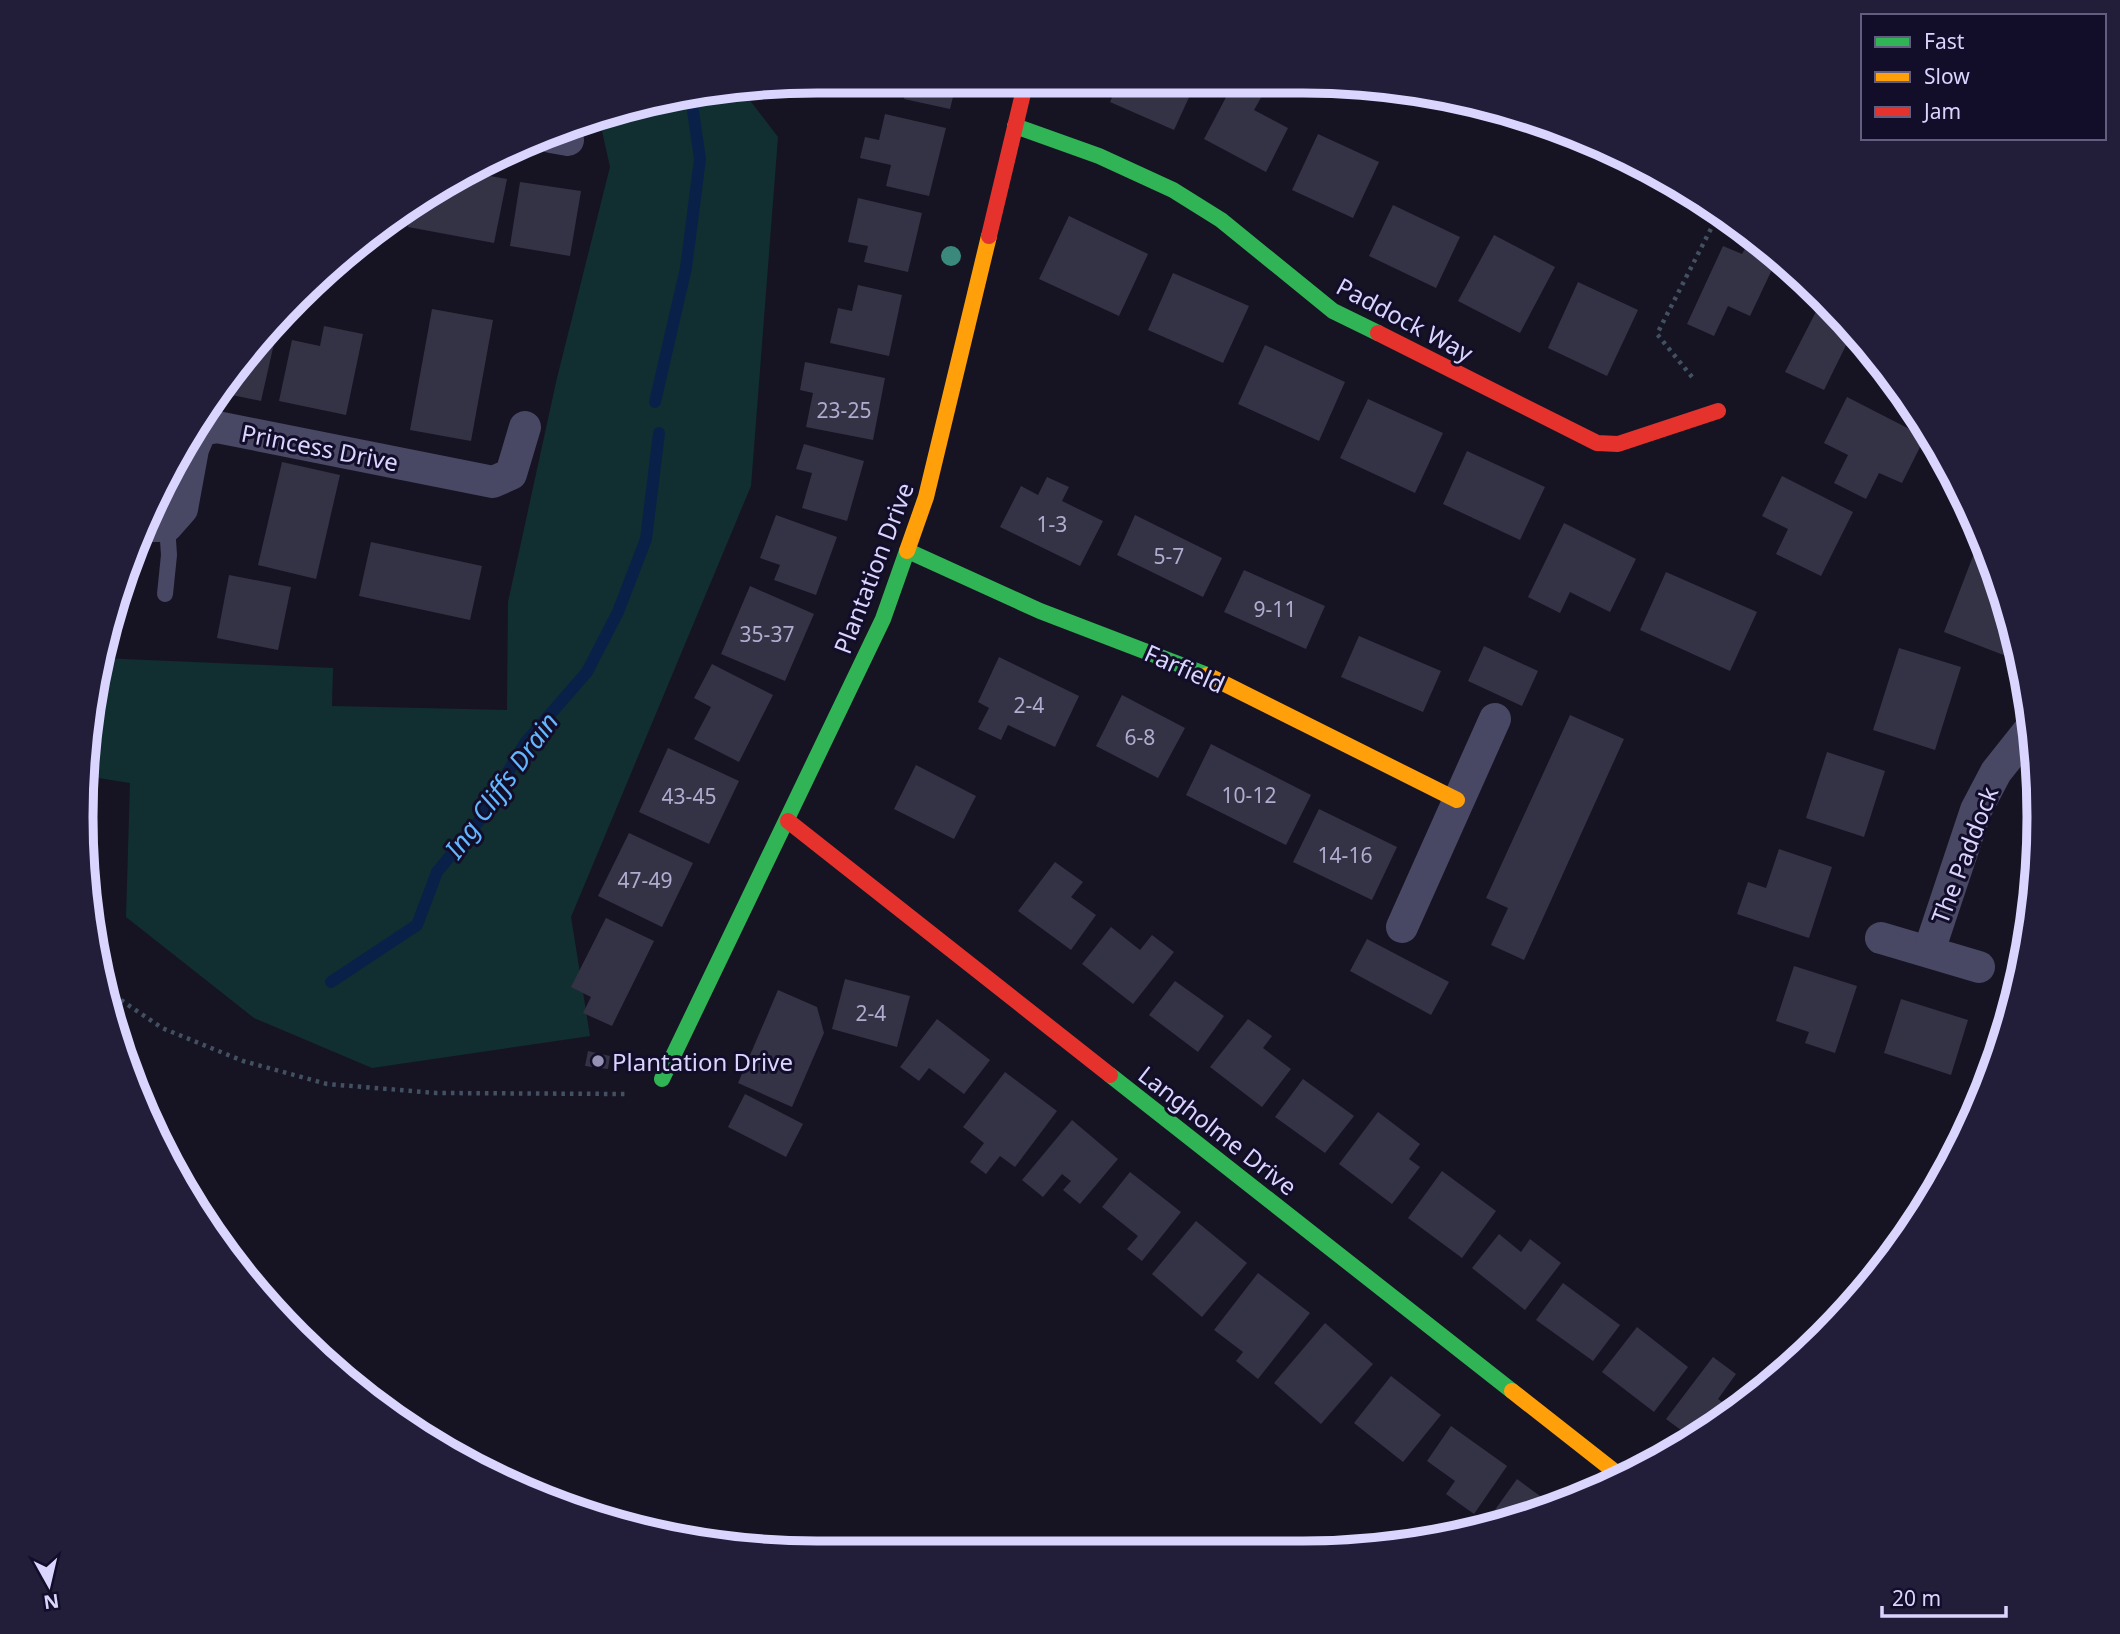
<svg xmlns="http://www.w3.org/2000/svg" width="2120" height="1634" font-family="'Noto Sans',sans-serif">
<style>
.green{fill:#112f30}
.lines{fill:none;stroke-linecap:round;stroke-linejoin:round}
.stream{stroke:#092149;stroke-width:12}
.building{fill:#343245}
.path{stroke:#425162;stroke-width:4.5;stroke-dasharray:3.5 5;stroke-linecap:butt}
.lane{stroke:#494864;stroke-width:16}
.street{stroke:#494864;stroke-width:32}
.fast{stroke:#30b455;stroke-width:16}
.slow{stroke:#ff9f0a;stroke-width:16}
.jam{stroke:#e5322d;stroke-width:16}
.tree{fill:#3a897c}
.poi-dot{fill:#9591b2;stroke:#120e29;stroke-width:2.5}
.labels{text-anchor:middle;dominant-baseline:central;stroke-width:6;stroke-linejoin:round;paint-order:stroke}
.number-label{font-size:21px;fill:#b0acd0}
.street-label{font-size:24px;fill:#dad5ff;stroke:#120e29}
.poi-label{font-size:24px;fill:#dad5ff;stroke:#120e29;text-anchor:start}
.water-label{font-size:26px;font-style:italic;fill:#63b7ff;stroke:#120e29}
.rim{fill:none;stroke:#dad5ff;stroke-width:9}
</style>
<rect width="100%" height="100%" fill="#161423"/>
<polygon class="green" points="742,90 778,137 751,486 571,917 590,1036 372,1068 254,1018 126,917 130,783 86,776 101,658 333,668 332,706 507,710 508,602 557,378 610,167 599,117 626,106"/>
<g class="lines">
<g class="stream">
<polyline points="655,402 686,268 700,159 691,97"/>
<polyline points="331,982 417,925 437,872 479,821 525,743 587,672 618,612 646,539 659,433"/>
</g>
</g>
<g class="building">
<polygon points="908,81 957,81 950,109 904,99"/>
<polygon points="1119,81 1129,81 1196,82 1174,130 1110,102"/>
<polygon points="1234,82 1263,94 1254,110 1288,128 1266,172 1204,139"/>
<polygon points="885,114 946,128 929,196 886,186 891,165 860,158 865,137 879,140"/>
<polygon points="1318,134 1379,162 1353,218 1292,190"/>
<polygon points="467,172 507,179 494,243 408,227 412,207 448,179"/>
<polygon points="520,182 581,191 570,256 510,246"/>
<polygon points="858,198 922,213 908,272 864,262 868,246 848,242"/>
<polygon points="1393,205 1460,237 1436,288 1369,256"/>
<polygon points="1069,216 1148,254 1119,316 1039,279"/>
<polygon points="1494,235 1555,267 1520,333 1458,301"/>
<polygon points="1747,245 1777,259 1750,316 1728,306 1714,336 1687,324 1723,246 1742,254"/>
<polygon points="1173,273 1249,306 1223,363 1148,330"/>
<polygon points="1578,282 1638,310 1607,376 1548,348"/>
<polygon points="858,285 902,295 889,356 830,343 838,308 852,311"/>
<polygon points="1823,298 1853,331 1824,390 1785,372"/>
<polygon points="432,309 493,320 471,441 410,430"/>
<polygon points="324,326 363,334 346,415 279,401 292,340 320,346"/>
<polygon points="265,337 275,339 261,401 222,393"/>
<polygon points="1265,345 1345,382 1319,441 1238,404"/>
<polygon points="805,362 885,378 873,440 806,427 813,393 800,390"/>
<polygon points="1847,397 1925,437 1902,483 1879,473 1866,499 1834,483 1848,455 1824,443"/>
<polygon points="1368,399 1443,433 1415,493 1340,458"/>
<polygon points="804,444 864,461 847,521 802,508 812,473 796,469"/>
<polygon points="1467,451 1545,487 1520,540 1443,504"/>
<polygon points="282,462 340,475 316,579 258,565"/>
<polygon points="1782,476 1853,512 1821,576 1776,554 1788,529 1762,516"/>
<polygon points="1047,477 1069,487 1062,501 1103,521 1080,566 1000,527 1021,486 1038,495"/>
<polygon points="776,515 837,537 816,595 774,580 780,565 760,558"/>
<polygon points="1135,515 1222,558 1203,597 1117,555"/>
<polygon points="1564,523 1636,559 1610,612 1570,592 1560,613 1528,597"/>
<polygon points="371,542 482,566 470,620 359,596"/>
<polygon points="1978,543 1987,547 2014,635 2006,656 1944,632"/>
<polygon points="131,565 136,566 120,634 105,631"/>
<polygon points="1244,570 1325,606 1306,649 1224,612"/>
<polygon points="1666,572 1757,612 1730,671 1640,630"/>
<polygon points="229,575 291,587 278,650 217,638"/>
<polygon points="750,586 814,614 785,681 721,654"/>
<polygon points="1359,636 1441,671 1423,712 1341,677"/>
<polygon points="1484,646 1538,671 1522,706 1468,681"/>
<polygon points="1899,648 1961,667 1935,750 1873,730"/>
<polygon points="999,657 1079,696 1055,747 1008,725 1001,740 978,729 989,708 978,702"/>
<polygon points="712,664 773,695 739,762 694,739 711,707 694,698"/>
<polygon points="1122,695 1185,728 1158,778 1096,746"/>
<polygon points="1570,715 1624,739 1524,960 1491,945 1508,908 1486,898"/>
<polygon points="1211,744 1311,795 1286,845 1186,795"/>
<polygon points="668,748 739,781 709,844 639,812"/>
<polygon points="1827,752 1885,771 1864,837 1806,818"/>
<polygon points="916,765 976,796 954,839 894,809"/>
<polygon points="1319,809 1397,847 1372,900 1293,862"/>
<polygon points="629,833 693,863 662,927 598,896"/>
<polygon points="1779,849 1832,867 1809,938 1737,914 1748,882 1766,888"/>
<polygon points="1055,862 1083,882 1071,897 1096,915 1071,950 1018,911"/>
<polygon points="606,918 654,941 612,1026 583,1013 591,997 571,987"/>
<polygon points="1111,927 1140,950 1152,935 1174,952 1133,1004 1082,964"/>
<polygon points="1367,939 1449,982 1431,1015 1350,971"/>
<polygon points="1794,966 1857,986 1835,1053 1805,1043 1809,1032 1776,1021"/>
<polygon points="845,979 910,996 897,1047 832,1029"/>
<polygon points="1175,981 1224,1016 1198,1052 1149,1015"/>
<polygon points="778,990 817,1007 824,1033 792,1107 738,1083"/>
<polygon points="1901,999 1968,1020 1951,1075 1884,1053"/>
<polygon points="937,1019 990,1060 964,1094 929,1068 919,1081 900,1067"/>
<polygon points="1248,1019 1272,1036 1263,1048 1291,1069 1262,1107 1210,1067"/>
<polygon points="588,1051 610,1056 608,1069 585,1066"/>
<polygon points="1005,1072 1057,1111 1015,1167 1000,1156 986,1174 970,1162 984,1143 963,1127"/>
<polygon points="1303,1079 1354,1116 1325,1153 1275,1117"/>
<polygon points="745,1094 803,1124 786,1157 728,1127"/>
<polygon points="1378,1112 1420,1144 1409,1159 1420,1167 1392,1204 1339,1164"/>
<polygon points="1072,1120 1118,1159 1080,1204 1063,1190 1071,1181 1062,1174 1043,1197 1022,1180"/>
<polygon points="1442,1171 1496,1211 1462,1258 1408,1218"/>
<polygon points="1130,1172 1181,1212 1142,1261 1127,1249 1138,1236 1102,1207"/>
<polygon points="1196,1221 1247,1263 1202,1317 1152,1274"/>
<polygon points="1499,1234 1521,1252 1530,1239 1561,1263 1525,1310 1472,1268"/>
<polygon points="1258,1273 1310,1313 1258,1379 1236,1361 1243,1352 1214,1330"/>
<polygon points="1563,1283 1620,1325 1593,1361 1536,1320"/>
<polygon points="1325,1323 1373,1364 1321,1424 1274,1383"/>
<polygon points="1637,1327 1688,1367 1654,1412 1602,1372"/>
<polygon points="1713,1357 1736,1374 1718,1399 1734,1411 1712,1430 1693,1439 1666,1419"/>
<polygon points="1391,1376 1441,1415 1403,1462 1354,1423"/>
<polygon points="1451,1426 1507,1466 1474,1514 1446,1494 1455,1481 1427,1461"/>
<polygon points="1517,1479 1555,1507 1540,1514 1482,1528"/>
</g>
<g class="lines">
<g class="path">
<polyline points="1692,377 1657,334 1719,213"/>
<polyline points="121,1000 162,1028 243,1061 327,1084 436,1093 626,1094"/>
</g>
<polyline class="lane" points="165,594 169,555 167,526"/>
<g class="street">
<polyline points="551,137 568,140"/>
<polyline points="147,526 167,526 182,509 193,449 201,430 217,427 493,482 511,474 525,427"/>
<polyline points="1402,927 1495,719"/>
<polyline points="1881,938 1979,967"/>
<polyline points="1929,951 1976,810 1996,772 2031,728"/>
</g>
<g class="fast">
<polyline points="1015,126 1099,156 1173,190 1221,220 1333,311 1378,333"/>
<polyline points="908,551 1040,611 1207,675"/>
<polyline points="1110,1075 1512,1391"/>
<polyline points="662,1079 883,619 907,551"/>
</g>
<g class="slow">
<polyline points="907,551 926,497 989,236"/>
<polyline points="1207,675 1457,800"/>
<polyline points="1512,1391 1619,1475"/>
</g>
<g class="jam">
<polyline points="989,236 1026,81"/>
<polyline points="1378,333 1597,443 1618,444 1718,411"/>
<polyline points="788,821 1110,1075"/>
</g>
</g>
<circle class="tree" cx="951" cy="256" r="10"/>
<circle class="poi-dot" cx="598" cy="1061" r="7"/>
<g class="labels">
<g class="number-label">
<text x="844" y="410">23-25</text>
<text x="1052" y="524">1-3</text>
<text x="1169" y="556">5-7</text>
<text x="1275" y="609">9-11</text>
<text x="767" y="634">35-37</text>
<text x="1029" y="705">2-4</text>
<text x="1140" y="737">6-8</text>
<text x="1249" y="795">10-12</text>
<text x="689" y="796">43-45</text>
<text x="1345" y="855">14-16</text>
<text x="645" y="880">47-49</text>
<text x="871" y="1013">2-4</text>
</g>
<g class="street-label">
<text transform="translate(1405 319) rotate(28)">Paddock Way</text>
<text transform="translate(320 447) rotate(11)">Princess Drive</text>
<text transform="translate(873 568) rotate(-69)">Plantation Drive</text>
<text transform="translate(1185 668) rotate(24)">Farfield</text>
<text transform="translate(1964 855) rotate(-69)">The Paddock</text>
<text transform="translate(1218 1130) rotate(38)">Langholme Drive</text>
</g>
<g class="poi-label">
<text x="612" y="1061">Plantation Drive</text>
</g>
<g class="water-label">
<text transform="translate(501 785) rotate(-54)">Ing Cliffs Drain</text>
</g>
</g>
<path d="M0 0H2120V1634H0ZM817 93H1303A724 724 0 0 1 2027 817V817A724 724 0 0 1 1303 1541H817A724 724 0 0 1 93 817V817A724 724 0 0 1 817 93Z" fill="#221e3a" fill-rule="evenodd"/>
<path class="rim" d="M817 93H1303A724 724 0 0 1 2027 817V817A724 724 0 0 1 1303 1541H817A724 724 0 0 1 93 817V817A724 724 0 0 1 817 93Z"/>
<rect x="1861" y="14" width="245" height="126" fill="#120e29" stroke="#625e7f" stroke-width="2"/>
<rect x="1875" y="37" width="35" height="10" fill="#30b455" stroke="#625e7f" stroke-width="2"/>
<text x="1924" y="49" font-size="21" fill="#dad5ff">Fast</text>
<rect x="1875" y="72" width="35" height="10" fill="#ff9f0a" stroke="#625e7f" stroke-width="2"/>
<text x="1924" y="84" font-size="21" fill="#dad5ff">Slow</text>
<rect x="1875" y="107" width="35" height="10" fill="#e5322d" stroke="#625e7f" stroke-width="2"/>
<text x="1924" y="119" font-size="21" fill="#dad5ff">Jam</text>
<g transform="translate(49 1585) rotate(172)" stroke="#120e29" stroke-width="5" paint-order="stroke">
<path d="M0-5L12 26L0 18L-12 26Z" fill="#dad5ff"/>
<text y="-10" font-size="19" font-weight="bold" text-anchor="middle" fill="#dad5ff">N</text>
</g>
<path d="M1882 1606v10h124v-10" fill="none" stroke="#dad5ff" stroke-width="3.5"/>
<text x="1892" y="1606" font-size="21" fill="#dad5ff" stroke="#120e29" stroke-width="5" paint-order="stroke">20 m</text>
</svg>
